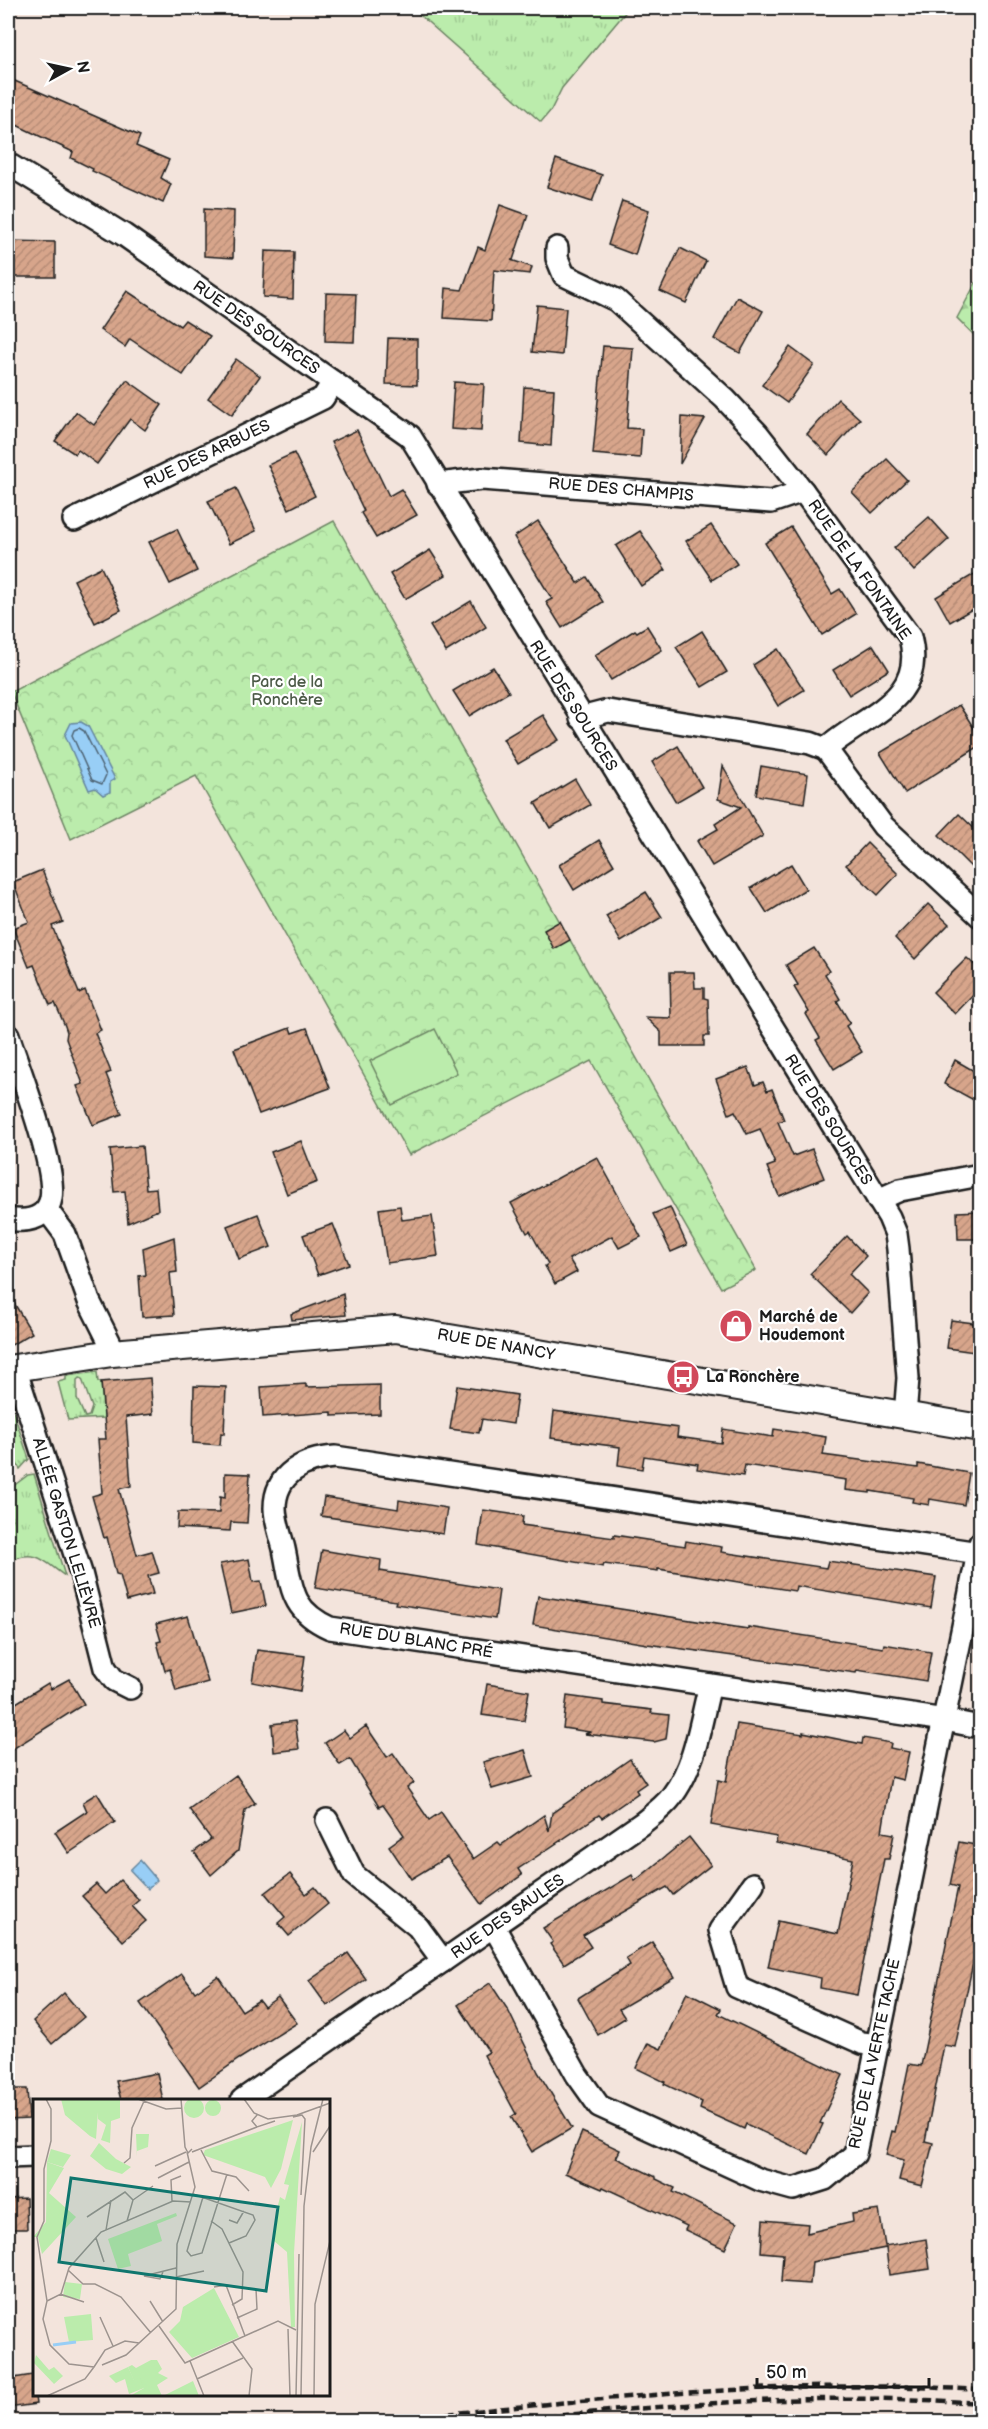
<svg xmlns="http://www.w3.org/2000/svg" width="988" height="2429" font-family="'Balsamiq Sans',sans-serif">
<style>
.grass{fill:url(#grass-tufts);stroke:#6c8464;stroke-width:1.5;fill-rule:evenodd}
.forest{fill:url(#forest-firs);stroke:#6c8464;stroke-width:1.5}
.park{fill:url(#park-crowns);stroke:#6c8464;stroke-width:1.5}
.pitch{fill:#bbecac;stroke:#6c8464;stroke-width:1.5}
.water{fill:#98cef6;stroke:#66879f;stroke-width:1.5}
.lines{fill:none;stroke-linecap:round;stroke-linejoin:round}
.shore{stroke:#4e6373;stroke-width:1.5}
.building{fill:url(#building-hatch);stroke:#1c1c1c;stroke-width:1.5}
.minor-casing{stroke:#1c1c1c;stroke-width:26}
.tertiary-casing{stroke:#1c1c1c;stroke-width:30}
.minor{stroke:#fff;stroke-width:21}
.tertiary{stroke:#fff;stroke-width:26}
.rail{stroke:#1c1c1c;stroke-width:4.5;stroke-dasharray:9 4.5;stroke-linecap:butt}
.labels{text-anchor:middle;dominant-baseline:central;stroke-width:4.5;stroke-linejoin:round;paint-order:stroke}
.street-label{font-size:16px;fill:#1c1c1c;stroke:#fff}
.park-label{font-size:16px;fill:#4c5a47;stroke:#fff}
.poi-label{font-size:16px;font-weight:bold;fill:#1c1c1c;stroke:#fff;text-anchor:start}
.inset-river{fill:none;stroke:#98cef6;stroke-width:3}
.inset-road{fill:none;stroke:#9d948f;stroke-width:1.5}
.view{fill:#0f766e;fill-opacity:0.15;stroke:#0f766e;stroke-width:3}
.inset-edge{fill:none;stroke:#1c1c1c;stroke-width:3}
</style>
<defs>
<pattern id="grass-tufts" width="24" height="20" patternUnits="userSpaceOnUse" patternTransform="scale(1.5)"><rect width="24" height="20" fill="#bbecac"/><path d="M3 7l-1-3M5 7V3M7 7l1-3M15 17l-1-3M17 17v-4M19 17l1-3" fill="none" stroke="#a0ca93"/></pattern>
<pattern id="forest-firs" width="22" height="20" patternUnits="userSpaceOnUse" patternTransform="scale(1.5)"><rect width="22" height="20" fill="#bbecac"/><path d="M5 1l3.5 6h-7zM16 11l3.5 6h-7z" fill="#a0ca93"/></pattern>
<pattern id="park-crowns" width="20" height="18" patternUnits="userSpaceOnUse" patternTransform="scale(1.5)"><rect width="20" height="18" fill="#bbecac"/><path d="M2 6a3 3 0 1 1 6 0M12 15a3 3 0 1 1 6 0" fill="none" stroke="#a0ca93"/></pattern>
<pattern id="building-hatch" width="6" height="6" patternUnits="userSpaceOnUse" patternTransform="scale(1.5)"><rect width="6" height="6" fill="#d7a58b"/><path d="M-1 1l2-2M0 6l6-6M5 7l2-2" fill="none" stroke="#b88d77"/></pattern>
</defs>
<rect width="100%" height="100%" fill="#f3e4dc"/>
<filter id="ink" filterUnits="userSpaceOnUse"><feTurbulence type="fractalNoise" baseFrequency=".0167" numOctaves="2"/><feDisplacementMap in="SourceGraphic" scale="12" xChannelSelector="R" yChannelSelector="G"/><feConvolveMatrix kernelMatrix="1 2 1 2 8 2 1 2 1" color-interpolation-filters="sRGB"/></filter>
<g filter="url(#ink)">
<g class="grass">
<polygon points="412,8 629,8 562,88 551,110 541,122"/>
<path d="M 97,1372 L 98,1382 L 101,1382 L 104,1418 L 68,1420 L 58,1382 L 66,1380 L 66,1376 ZM 79,1378 L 82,1379 L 92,1407 L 89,1416 L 85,1417 L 77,1399 L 77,1380 Z"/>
<polygon points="8,1402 10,1402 29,1459 20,1469 8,1449"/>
<path d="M 34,1474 L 65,1576 C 46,1563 37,1548 11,1560 L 8,1555 L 8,1524 L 13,1519 L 8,1510 L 8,1490 L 28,1475 Z"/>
</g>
<polygon class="forest" points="980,275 980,341 957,318"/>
<polygon class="park" points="334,521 756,1270 721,1288 591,1061 409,1155 196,776 71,839 11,692"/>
<polygon class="pitch" points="435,1029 457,1073 392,1105 370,1061"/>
<g class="water">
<polygon points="81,722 88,726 115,779 110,782 110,792 103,795 95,788 89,790 65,735 71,723"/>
<polygon points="140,1860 157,1880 148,1889 130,1870"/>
</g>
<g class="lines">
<polygon class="shore" points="79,728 84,731 106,775 102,784 92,780 72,735 74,730"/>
</g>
<g class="building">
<polygon points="8,78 140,136 136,146 169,160 161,178 171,184 163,203 92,171 93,169 71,158 73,152 8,121"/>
<polygon points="556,159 602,175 592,202 547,187"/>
<polygon points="622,201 649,210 635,255 608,245"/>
<polygon points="500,205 528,215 513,260 511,260 532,267 530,274 494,270 491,321 444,318 446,288 462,290 478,247 485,250"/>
<polygon points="204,209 234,211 233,258 204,256"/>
<polygon points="8,241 55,242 55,277 8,277"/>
<polygon points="680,248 706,261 686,303 660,291"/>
<polygon points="265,251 294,252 293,299 263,297"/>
<polygon points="127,291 180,326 185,320 210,336 183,375 130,339 125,347 100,330"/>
<polygon points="326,293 356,294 354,342 325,341"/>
<polygon points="737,297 763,311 740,353 714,339"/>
<polygon points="537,305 566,308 562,355 532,352"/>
<polygon points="388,338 417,339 417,385 386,384"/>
<polygon points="603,346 633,348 627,428 642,429 640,458 593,454"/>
<polygon points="790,347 814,365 787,403 762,385"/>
<polygon points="236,359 260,376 232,415 208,398"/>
<polygon points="127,380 162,405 145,430 130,419 97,464 78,450 75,454 55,441 76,412 94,425"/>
<polygon points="454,382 484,384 481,431 451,429"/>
<polygon points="524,387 554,389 551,446 521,443"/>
<polygon points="838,399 860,419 828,455 807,434"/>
<polygon points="682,417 705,419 680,464"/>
<polygon points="357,430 389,496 401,489 417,515 376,538 361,513 364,511 331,442"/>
<polygon points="294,453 315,496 289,509 268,465"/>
<polygon points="887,459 907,480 872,513 852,492"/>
<polygon points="236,488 256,531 229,544 208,501"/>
<polygon points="929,517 949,539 914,571 894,548"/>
<polygon points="538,521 578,583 587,577 603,602 562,628 546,602 552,599 514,537"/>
<polygon points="711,525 737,564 712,580 686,541"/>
<polygon points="791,527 832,594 840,589 856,614 822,635 765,543"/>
<polygon points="177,529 197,571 170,584 149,542"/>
<polygon points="640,531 666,570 641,586 616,546"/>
<polygon points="430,550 446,575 405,599 390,574"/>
<polygon points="101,567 121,610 95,623 74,580"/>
<polygon points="981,570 981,604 950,622 936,597"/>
<polygon points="471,601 486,627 446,652 430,626"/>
<polygon points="647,626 662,650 611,680 595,655 635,630 637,632"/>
<polygon points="702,631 727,672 702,687 676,647"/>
<polygon points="873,645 889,670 849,695 833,670"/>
<polygon points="778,649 804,690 778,706 753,665"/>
<polygon points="493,667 509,692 469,716 453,691"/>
<polygon points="959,705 981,739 981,745 905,793 880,753"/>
<polygon points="543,715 559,740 518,764 503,739"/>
<polygon points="678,746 702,787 676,802 652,762"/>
<polygon points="723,766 763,836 712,866 697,841 718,829 715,824 741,807 718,799"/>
<polygon points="761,766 808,774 804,803 756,795"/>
<polygon points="575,779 590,805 550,828 535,803"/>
<polygon points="959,814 981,835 981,877 939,835"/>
<polygon points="599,840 614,865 574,890 559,865"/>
<polygon points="867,843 898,874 878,895 846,865"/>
<polygon points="791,864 806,889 767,913 751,888"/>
<polygon points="42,870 63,922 52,926 79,993 85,990 101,1030 95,1033 111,1072 106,1074 122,1114 93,1125 77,1086 83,1084 66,1039 67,1032 65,1026 55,1003 50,1005 34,965 29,967 13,928 29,922 13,882"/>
<polygon points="646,892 662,917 621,942 606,916"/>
<polygon points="928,904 949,924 915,959 895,938"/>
<polygon points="560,921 570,940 554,949 544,930"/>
<polygon points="814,948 829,971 825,974 840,999 837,1001 850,1023 846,1026 862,1052 834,1069 816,1040 820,1038 806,1014 809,1012 794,987 798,985 786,965"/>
<polygon points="967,958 981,971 981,987 955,1014 933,992"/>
<polygon points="670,972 694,972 695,988 704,988 704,998 708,999 709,1036 704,1036 704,1046 661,1046 661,1032 645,1017 671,1018"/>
<polygon points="290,1028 292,1033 307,1028 330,1088 259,1114 234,1049"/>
<polygon points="955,1060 981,1075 981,1104 944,1084"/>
<polygon points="748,1067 755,1085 763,1082 767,1091 772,1089 784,1120 778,1122 793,1156 812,1149 824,1178 779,1196 767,1167 775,1164 760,1129 747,1134 735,1111 729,1114 716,1079"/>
<polygon points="301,1141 317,1182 287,1194 271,1152"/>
<polygon points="142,1146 146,1189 156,1188 158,1210 128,1223 125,1191 114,1192 110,1149"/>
<polygon points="597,1157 641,1237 619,1248 612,1236 569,1259 577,1272 555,1284 545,1266 548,1264 530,1231 527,1233 511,1203"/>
<polygon points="400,1206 402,1220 432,1216 438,1256 387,1263 379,1209"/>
<polygon points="670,1207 687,1245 671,1252 653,1214"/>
<polygon points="981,1211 981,1239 958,1239 957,1212"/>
<polygon points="258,1214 271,1247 239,1259 227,1226"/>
<polygon points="333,1224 349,1264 318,1275 303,1235"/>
<polygon points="847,1236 866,1256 849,1274 868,1293 850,1313 810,1274"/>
<polygon points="174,1237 177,1272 170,1273 174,1315 142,1317 139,1276 146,1275 143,1248"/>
<polygon points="8,1293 32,1333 8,1347"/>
<polygon points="343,1294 346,1315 292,1320 291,1314"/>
<polygon points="951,1320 981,1324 981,1353 947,1348"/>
<polygon points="150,1378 153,1414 126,1417 131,1486 119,1489 137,1555 152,1551 159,1573 148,1576 153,1594 127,1601 120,1575 116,1574 107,1537 104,1538 92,1496 102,1493 98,1439 106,1439 101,1382"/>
<polygon points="306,1384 306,1387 380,1385 380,1414 332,1416 332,1412 263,1417 261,1387"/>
<polygon points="194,1386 226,1387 224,1434 221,1433 220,1445 193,1443"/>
<polygon points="457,1386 517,1395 513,1424 482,1419 479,1433 450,1429"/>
<polygon points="554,1411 678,1428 677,1437 721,1443 723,1429 773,1437 774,1429 826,1437 823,1455 918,1468 918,1464 969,1473 964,1505 930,1499 929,1505 912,1502 913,1498 870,1491 870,1493 845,1490 846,1480 745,1465 743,1476 697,1469 698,1464 644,1456 642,1469 618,1465 620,1447 551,1438"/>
<polygon points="225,1473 250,1474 247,1523 231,1522 230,1531 177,1528 178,1512 219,1513 220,1497 225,1498"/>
<polygon points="324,1497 398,1509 399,1500 447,1508 443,1534 321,1516"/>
<polygon points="483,1510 523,1516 522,1525 614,1538 614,1535 685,1546 686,1541 722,1547 721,1552 826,1568 828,1561 936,1577 931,1608 796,1586 795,1591 658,1569 658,1571 604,1564 603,1567 478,1545"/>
<polygon points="322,1550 381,1560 380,1571 499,1590 495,1619 395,1604 396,1601 315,1588"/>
<polygon points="249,1559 253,1582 261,1581 266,1606 231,1613 220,1564"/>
<polygon points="538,1596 748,1629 748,1627 883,1648 884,1644 931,1652 926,1681 857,1670 856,1673 647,1644 533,1625"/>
<polygon points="188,1616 208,1682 176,1691 170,1669 165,1671 157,1642 161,1641 156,1624"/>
<polygon points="257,1650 305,1656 300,1691 252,1682"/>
<polygon points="69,1679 84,1704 8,1752 8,1708 48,1683 51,1689"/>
<polygon points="487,1684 529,1691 524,1721 482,1715"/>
<polygon points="567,1696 603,1701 603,1704 652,1710 651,1713 669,1715 666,1739 654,1742 585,1734 590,1732 563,1728"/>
<polygon points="295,1721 299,1749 274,1752 272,1724"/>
<polygon points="737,1724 803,1734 803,1732 862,1744 863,1738 891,1743 890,1748 909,1752 903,1780 891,1777 882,1832 894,1834 889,1859 884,1859 857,1995 820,1988 821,1978 768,1967 778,1921 838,1934 853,1859 776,1843 777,1837 711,1825 718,1780 726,1782"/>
<polygon points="366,1726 387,1757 393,1753 414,1783 407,1788 429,1820 441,1812 473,1859 498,1842 501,1845 544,1815 549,1831 552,1813 630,1759 646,1783 636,1790 638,1793 602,1818 599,1815 518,1869 522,1875 481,1904 447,1857 411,1879 389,1846 404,1835 383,1805 379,1807 350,1759 340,1765 325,1743 344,1730 350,1738"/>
<polygon points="525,1750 533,1777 492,1789 483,1762"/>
<polygon points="236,1775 255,1803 245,1810 238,1851 211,1875 194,1852 211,1839 189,1809"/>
<polygon points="97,1793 115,1822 69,1853 55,1832 87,1811 83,1802"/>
<polygon points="689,1837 711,1865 673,1895 667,1887 583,1935 591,1947 564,1964 550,1944 553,1942 543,1928 632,1875 635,1881"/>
<polygon points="959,1842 981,1846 981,1884 974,1919 981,1920 981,1926 955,2047 944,2045 925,2141 933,2143 922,2186 899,2180 904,2160 886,2155 892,2131 895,2132 909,2064 921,2066 958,1887 950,1885"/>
<polygon points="290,1874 306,1894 315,1887 328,1904 289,1936 278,1923 285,1917 265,1893"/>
<polygon points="120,1880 139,1900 132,1906 146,1921 123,1941 82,1896 96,1884 105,1894"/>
<polygon points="652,1942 674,1977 619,2009 625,2018 598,2035 578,1998 630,1965 626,1958"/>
<polygon points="348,1953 366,1979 327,2006 309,1981"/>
<polygon points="182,1974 195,1992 218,1976 242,2011 259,2000 264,2007 278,1997 297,2023 239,2059 199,2087 140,2003"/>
<polygon points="490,1983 508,2010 538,2072 572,2128 532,2152 511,2117 516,2114 484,2055 489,2052 458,2005"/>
<polygon points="687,1992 721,2009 718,2014 843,2075 820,2123 823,2124 809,2154 746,2124 744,2129 700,2109 702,2102 664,2084 665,2082 636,2068 648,2043 661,2049"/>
<polygon points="64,1993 84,2017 52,2044 33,2021"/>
<polygon points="157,2073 163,2100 121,2100 116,2081"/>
<polygon points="8,2089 27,2089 29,2119 8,2120"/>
<polygon points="582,2132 620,2150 616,2158 656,2177 656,2179 675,2188 673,2192 737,2223 725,2249 685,2230 687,2226 603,2187 602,2189 565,2173"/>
<polygon points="26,2198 27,2229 8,2229 8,2199"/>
<polygon points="879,2210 885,2246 926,2239 930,2269 889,2275 886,2248 812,2262 810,2284 781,2282 783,2254 761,2252 763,2220 808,2224 807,2233 853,2222 852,2214"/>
<polygon points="32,2375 36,2404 8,2408 8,2379"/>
</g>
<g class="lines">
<g class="minor-casing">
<g id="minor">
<polyline points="8,164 124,235 410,436 889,1217 896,1234 898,1249 908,1378 905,1416"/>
<path d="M 557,248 L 557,258 L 564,275 L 616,300 L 725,399 L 758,434 L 803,491 L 910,637 C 927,700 864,715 826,749 L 810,743 L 608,711 L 581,718"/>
<polyline points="438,484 482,479 771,502 803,491"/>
<polyline points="74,520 323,398 333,382"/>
<polyline points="826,749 883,826 980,916"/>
<path d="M 8,1035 C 19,1069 57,1167 51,1198 C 47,1220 25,1222 8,1219"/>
<polyline points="878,1200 900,1190 980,1175"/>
<polyline points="47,1210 65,1234 89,1301 110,1343 112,1353"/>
<polyline points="15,1368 81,1573 105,1668 114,1680 130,1688"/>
<path d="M 979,1553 L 335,1457 C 305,1459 275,1473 275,1508 C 275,1521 281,1536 284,1549 C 292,1587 290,1610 330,1628 L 945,1720 L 980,1727"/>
<polyline points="327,1820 354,1875 418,1927 443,1961"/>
<polyline points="753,1884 720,1930 737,1987 862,2043 878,2045"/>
<polyline points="494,1927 577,2075 599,2106 760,2180 793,2189 825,2179 855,2154 980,1543"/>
<path d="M 242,2100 L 641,1824 C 651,1816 664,1807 672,1796 C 696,1764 700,1723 710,1685"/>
<polyline points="8,2157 34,2156"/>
</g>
</g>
<g class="tertiary-casing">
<polyline id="tertiary" points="8,1369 112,1353 396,1329 980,1428"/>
</g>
<use href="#minor" class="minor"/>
<use href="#tertiary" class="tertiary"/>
<g class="rail">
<path d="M 366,2422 C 570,2402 775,2377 980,2390"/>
<path d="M 493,2422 C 654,2406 818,2391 980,2403"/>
</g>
</g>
</g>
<defs>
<g id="shop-disc" transform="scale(1.725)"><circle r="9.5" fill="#d1495b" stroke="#fff"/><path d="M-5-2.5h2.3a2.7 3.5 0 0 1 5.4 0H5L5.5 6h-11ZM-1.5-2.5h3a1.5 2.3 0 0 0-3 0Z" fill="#fff"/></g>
<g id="bus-disc" transform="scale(1.725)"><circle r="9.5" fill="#d1495b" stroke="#fff"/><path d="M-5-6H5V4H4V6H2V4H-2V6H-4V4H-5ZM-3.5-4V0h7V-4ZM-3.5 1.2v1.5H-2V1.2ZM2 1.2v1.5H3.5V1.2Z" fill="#fff"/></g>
</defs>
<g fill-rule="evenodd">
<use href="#shop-disc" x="736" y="1326"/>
<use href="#bus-disc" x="683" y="1377"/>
</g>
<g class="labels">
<g class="street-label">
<text transform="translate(256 328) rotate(35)">RUE DES SOURCES</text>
<text transform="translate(207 455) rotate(-26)">RUE DES ARBUES</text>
<text transform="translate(621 490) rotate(5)">RUE DES CHAMPIS</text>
<text transform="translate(859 570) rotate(55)">RUE DE LA FONTAINE</text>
<text transform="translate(573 706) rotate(58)">RUE DES SOURCES</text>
<text transform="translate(828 1120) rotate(58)">RUE DES SOURCES</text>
<text transform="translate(496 1345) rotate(10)">RUE DE NANCY</text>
<text transform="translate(66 1533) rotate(73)">ALLÉE GASTON LELIÈVRE</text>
<text transform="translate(416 1641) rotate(9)">RUE DU BLANC PRÉ</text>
<text transform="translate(508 1917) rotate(-35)">RUE DES SAULES</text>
<text transform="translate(875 2054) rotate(-78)">RUE DE LA VERTE TACHE</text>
</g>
<g class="park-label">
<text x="287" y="682">Parc de la<tspan x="287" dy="18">Ronchère</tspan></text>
</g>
<g class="poi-label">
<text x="759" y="1317">Marché de<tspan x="759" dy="18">Houdemont</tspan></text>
<text x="706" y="1377">La Ronchère</text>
</g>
</g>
<g transform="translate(33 2099)">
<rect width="297" height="297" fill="#f3e4dc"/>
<path d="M 57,12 L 65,13 L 63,40 L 57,37 ZM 260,21 L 248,70 L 238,89 L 232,78 L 170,56 L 172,51 ZM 14,63 L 31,69 L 16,94 L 43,118 L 9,155 L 5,138 L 0,138 L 13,123 ZM 3,256 L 16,271 L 21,268 L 30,277 L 21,285 L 1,264 ZM 118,261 L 124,261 L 129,270 L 125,274 L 135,279 L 124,286 L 129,297 L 97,297 L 111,289 L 101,282 L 95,268 L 99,266 L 103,269 ZM 160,282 L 166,297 L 130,297 Z" fill="#bbecac"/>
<path d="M 28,0 L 87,0 L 87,19 L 78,22 L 77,44 L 68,41 L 73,26 L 65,20 L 65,13 L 57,13 L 57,37 L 32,16 ZM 269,23 L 261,154 L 262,228 L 258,228 L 254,153 L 241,142 L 244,110 L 247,98 L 252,101 L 256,86 L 251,85 ZM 66,44 L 83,60 L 98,68 L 89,75 L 73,70 L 57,57 ZM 18,50 L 38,56 L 30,68 L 14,63 Z" fill="#bbecac"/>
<path d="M 32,183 L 49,185 L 47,200 L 30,198 Z" fill="#bbecac"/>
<path d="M 143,114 L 144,117 L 124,125 L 129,142 L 95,155 L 98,167 L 85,170 L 75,140 ZM 181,189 L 206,238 L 159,259 L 136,233 L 147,222 L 150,208 ZM 58,215 L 60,241 L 36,243 L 31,218 Z" fill="#bbecac"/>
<path d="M 95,268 L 101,281 L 107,279 L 111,289 L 96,295 L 92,280 L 83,284 L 76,277 Z" fill="#bbecac"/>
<path d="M151 9a10 10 0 1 1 20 0a10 10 0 1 1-20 0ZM172 9a8 8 0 1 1 16 0a8 8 0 1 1-16 0ZM 103,35 L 116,35 L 115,48 L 104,52 L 104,58 Z" fill="#bbecac"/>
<path class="inset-river" d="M 20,246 L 43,243"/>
<path class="inset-road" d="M 13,0 L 18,10 L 18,42 L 11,70 L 11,122 L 4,138 L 14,202 L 10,220 L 17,246 L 36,265 L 61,268M 105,0 L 133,10 L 149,9M 148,0 L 152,48 L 155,54 L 159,50M 211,0 L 221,14 L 235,20 L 264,16 L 297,4M 224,16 L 219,22 L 224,28 L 242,22M 260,18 L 269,16 L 272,20 L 268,96M 168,51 L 179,72 L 203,78 L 216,92M 159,53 L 224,28M 280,53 L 297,27M 91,64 L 97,59 L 99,29 L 112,0M 122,67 L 153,53M 125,79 L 156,63M 160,95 L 220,116 L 222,121 L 213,137 L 196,144M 170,98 L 154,152 L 158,157 L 169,154 L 194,75M 100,101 L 120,87M 139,102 L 138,81 L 148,77M 54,118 L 92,93 L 100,101 L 94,122M 196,121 L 204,124 L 211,112M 178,122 L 189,130 L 210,173 L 209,200 L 199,206M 73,131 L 78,101M 63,139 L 71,163M 35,171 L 50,185 L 62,185 L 88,198 L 118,234M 130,173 L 127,180 L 111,177 L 143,169M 143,178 L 171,172M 181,188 L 193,186 L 212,237M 27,195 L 51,203M 14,202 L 28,195 L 36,169 L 68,133 L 140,102 L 158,103M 117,202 L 130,223M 67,218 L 80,247M 204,219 L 224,210 L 223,190M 126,227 L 152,264 L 245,222 L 263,231M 255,230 L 257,297M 199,242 L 219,270 L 216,297M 157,262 L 171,297M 69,266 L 93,256 L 143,210 L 144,145 L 162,88 L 154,53M 61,268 L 72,251 L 92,242 L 106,244M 164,280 L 210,259M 14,297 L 52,280 L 61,268M 263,297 L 266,155M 268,297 L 271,107 L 278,48 L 290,0M 281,297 L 282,205 L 297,142"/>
<path class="view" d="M 38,79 L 245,108 L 233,192 L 26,163 Z"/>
<rect width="297" height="297" class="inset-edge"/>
</g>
<rect width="988" height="2429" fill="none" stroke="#fff" stroke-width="30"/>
<rect x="15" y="15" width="958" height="2399" fill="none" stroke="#1c1c1c" stroke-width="2" filter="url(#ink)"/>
<g transform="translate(69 69) rotate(82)" stroke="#ffffff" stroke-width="4.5" paint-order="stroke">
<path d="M0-4.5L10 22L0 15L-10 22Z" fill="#1c1c1c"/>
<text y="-9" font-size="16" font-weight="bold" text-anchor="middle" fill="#1c1c1c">N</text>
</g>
<path d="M757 2378v9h172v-9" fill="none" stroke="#1c1c1c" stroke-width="3"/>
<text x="766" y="2378" font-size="18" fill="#1c1c1c" stroke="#ffffff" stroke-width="4.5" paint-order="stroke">50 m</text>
</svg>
